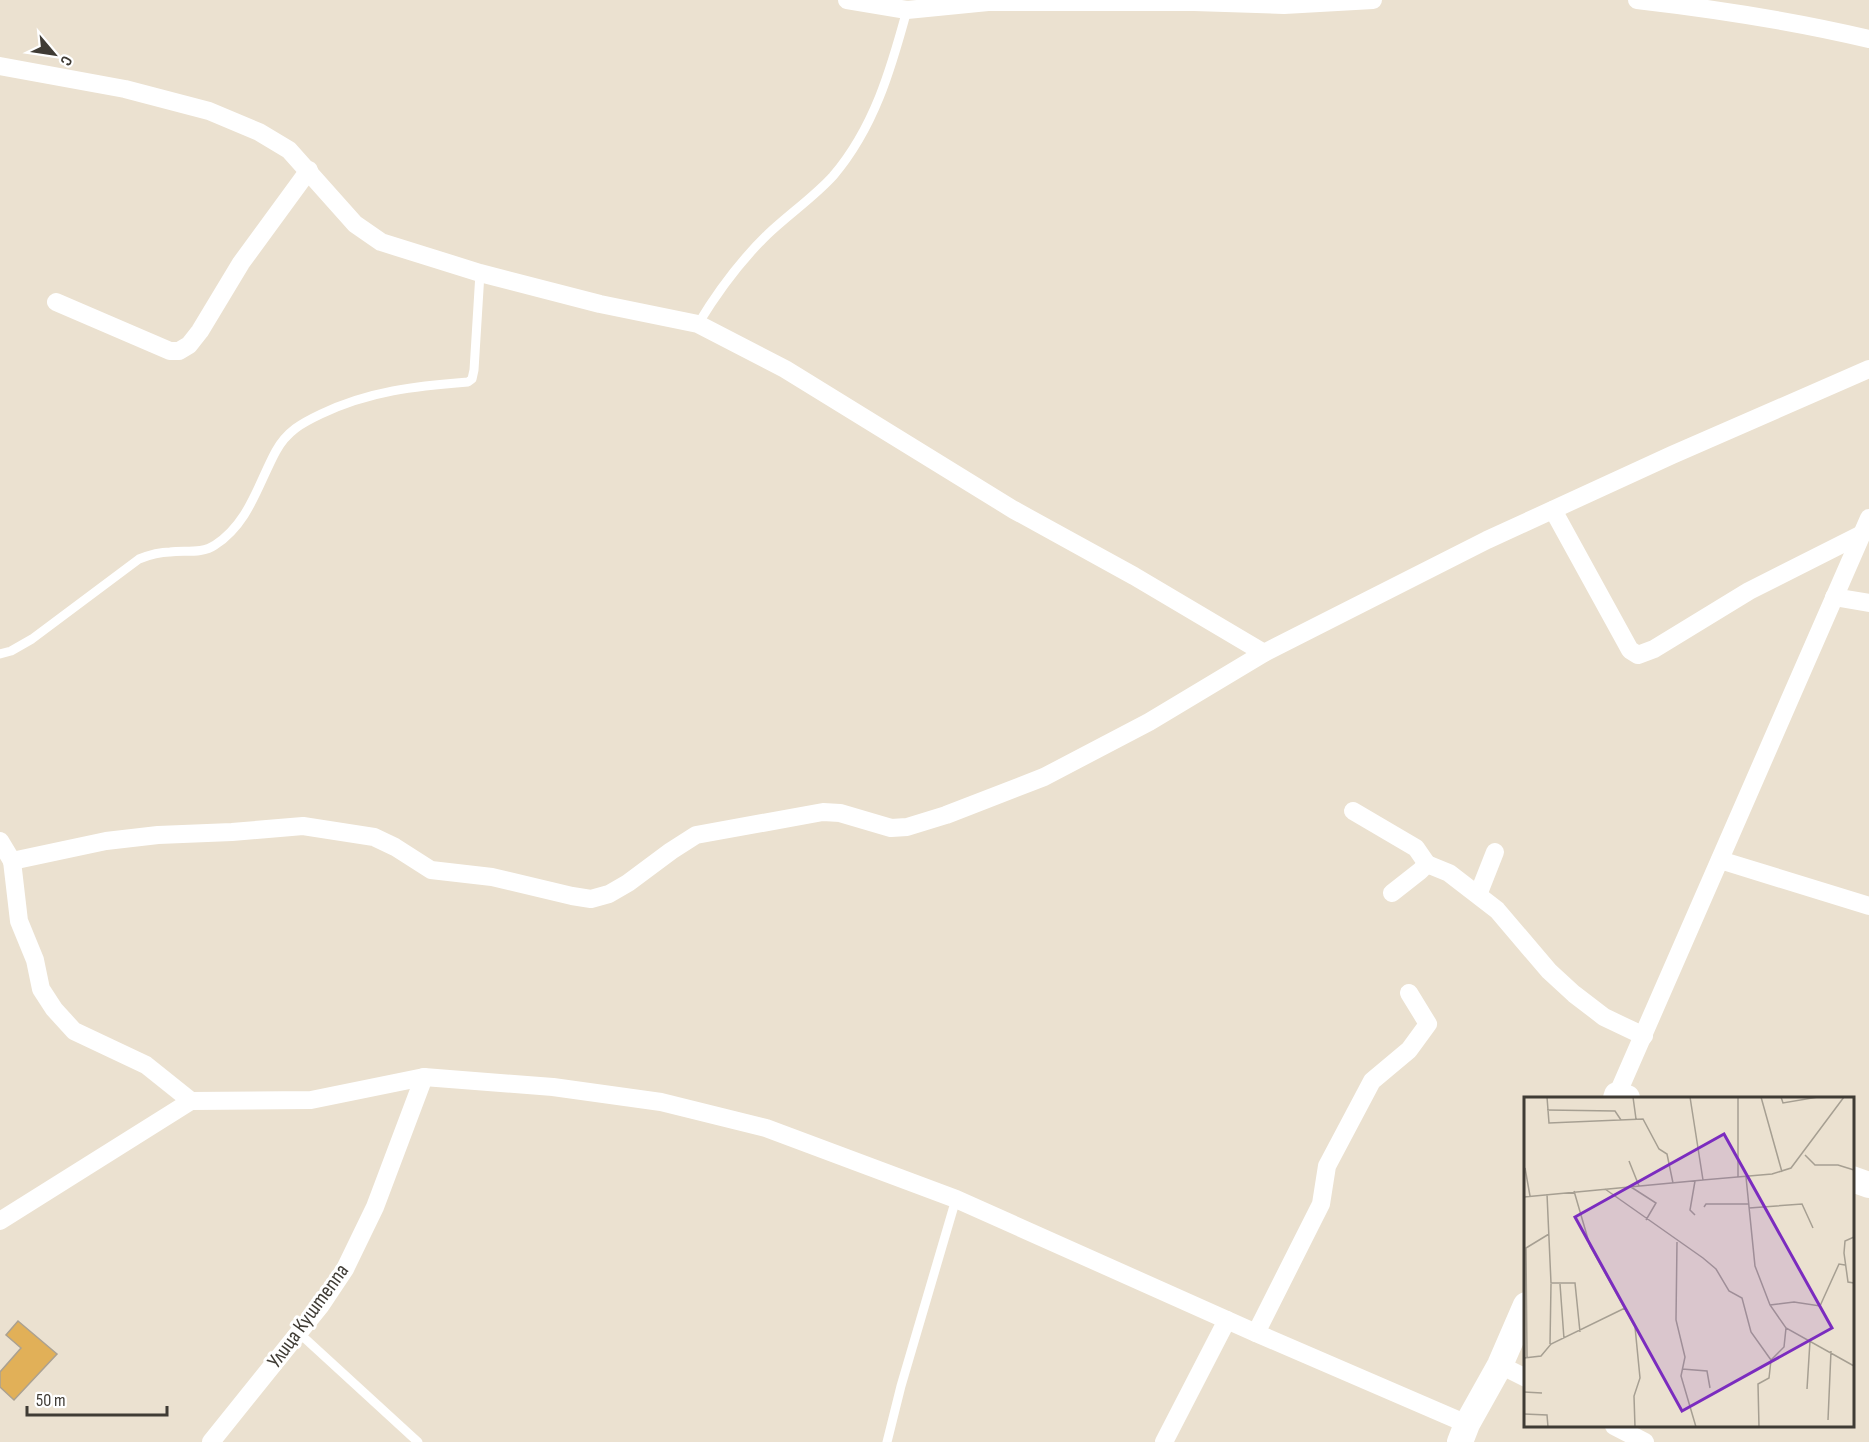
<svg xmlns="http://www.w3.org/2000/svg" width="1869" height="1442" font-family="'Sofia Sans Condensed',sans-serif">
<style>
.building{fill:#e1b058;stroke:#aba191;stroke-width:1.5}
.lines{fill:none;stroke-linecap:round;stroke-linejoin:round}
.service{stroke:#fff;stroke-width:9}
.minor{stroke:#fff;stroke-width:18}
.secondary{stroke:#fff;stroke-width:26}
.labels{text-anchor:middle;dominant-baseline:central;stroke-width:6;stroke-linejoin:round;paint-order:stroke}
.street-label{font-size:21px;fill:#3f3b34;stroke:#fff}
.inset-road{fill:none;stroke:#a69f92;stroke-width:1.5}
.view{fill:#7b2cbf;fill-opacity:0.15;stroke:#7b2cbf;stroke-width:3}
.inset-edge{fill:none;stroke:#3f3b34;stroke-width:3}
</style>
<rect width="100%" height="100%" fill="#ebe1d0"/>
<polygon class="building" points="18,1321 57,1354 14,1400 0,1387 0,1372 21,1348 6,1335"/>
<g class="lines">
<g class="service">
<path d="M 698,324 C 718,291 740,261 768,234 C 789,214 814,197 833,176 C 874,128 891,69 907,10"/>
<path d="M 0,654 L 11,651 L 32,639 L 139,559 C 149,555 158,552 170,552 C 184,550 202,554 215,545 C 249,523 258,484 276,451 C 287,431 302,423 321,414 C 369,391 416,386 468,382 L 472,379 L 474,370 L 480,273"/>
<polyline points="299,1333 418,1442"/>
<polyline points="887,1442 901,1386 956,1199"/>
</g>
<g class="minor">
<polyline points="847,0 907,10 988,2 1194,2 1284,5 1373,0"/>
<path d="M 1637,0 C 1715,9 1793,21 1869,39"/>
<polyline points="0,66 125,89 209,111 259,132 289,150 355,224 381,242 480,273 600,304 698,324 785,369 1014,510 1134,576 1264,653"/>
<polyline points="56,302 170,351 179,351 189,345 200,331 241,263 309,170"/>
<polyline points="1553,510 1630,650 1638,655 1654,649 1749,591 1862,534"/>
<polyline points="1834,597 1869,603"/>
<polyline points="1353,811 1416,848 1427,864"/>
<polyline points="0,841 12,861 106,841 158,835 232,832 303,826 374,837 395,847 431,870 492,877 572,896 591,899 609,894 628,883 671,851 696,835 823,812 840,813 891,828 907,827 946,815 1044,777 1149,722 1264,653 1487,540 1672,455 1869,369"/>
<polyline points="1720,860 1869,906"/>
<polyline points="12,861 19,921 35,960 41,989 54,1009 74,1031 146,1065 191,1101"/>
<polyline points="1392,893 1420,871 1427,864 1449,873 1497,910 1549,971 1574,994 1604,1017 1644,1036"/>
<polyline points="1478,895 1495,852"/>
<polyline points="1617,1095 1869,518"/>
<polyline points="0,1221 191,1101 311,1100 424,1077 553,1087 661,1102 766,1128 956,1199 1256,1333 1467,1424"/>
<polyline points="1256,1333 1321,1204 1327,1166 1372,1081 1409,1050 1428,1024 1409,993"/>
<polyline points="1500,1365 1526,1378"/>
<polyline points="1614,1426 1645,1442"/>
<polyline points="211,1442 321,1305 345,1269 375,1207 424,1077"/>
<polyline points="1164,1442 1227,1320"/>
</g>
<g class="secondary">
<polyline points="1616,1098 1617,1095 1627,1098"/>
<polyline points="1852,1179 1869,1185"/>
<polyline points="1460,1442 1467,1424 1500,1365 1526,1305"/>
</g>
</g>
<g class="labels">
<g class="street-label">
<text transform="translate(308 1316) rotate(-54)">Улица Куштеппа</text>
</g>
</g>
<g transform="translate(1524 1097)">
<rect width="330" height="330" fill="#ebe1d0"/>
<path class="inset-road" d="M 23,0 L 25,26 L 119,22 L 135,52 L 143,57 L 149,86M 109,0 L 112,22M 166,0 L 179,83 L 248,77 L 267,71 L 320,0M 237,0 L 258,75M 257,0 L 259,6 L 294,0M 23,13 L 91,14 L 97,23M 281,58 L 291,68 L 314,68 L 330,73M 105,64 L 115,89M 1,71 L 6,99M 330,73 L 330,48M 214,80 L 214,0M 222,80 L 231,169 L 246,208 L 262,231 L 330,269M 107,90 L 132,106 L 122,123M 81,92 L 179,161 L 192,172 L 205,194 L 218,201 L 227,235 L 247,263 L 245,281 L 234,287 L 235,330M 50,94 L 66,149 L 111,230 L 116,281 L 110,299 L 111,330M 23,97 L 27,186 L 51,186 L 56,235M 0,100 L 179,83M 180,110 L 182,107 L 224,107M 225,111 L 278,107 L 289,131M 171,118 L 166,113 L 171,84M 330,140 L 321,144 L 320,156 L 324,185 L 330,186M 153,145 L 152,223 L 161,260 L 157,279 L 172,330M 36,187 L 40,242M 246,208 L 270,205 L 296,209 L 315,167 L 321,168M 26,247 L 27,187M 0,261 L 17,259 L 27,247 L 101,211M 3,261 L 2,151 L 25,137M 247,263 L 260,250 L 262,231M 158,272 L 183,274 L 186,291M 283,292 L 286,244M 0,295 L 18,296M 0,317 L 23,318 L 24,330M 304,323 L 307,254"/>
<path class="view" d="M 200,37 L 308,231 L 158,314 L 51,120 Z"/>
<rect width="330" height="330" class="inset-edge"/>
</g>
<g transform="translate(54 54) rotate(119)" stroke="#ffffff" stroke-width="4.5" paint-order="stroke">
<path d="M0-4.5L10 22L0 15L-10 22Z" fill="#3f3b34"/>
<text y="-9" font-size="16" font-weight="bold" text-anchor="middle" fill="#3f3b34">С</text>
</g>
<path d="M27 1406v9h140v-9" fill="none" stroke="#3f3b34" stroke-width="3"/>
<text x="36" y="1406" font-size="18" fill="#3f3b34" stroke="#ffffff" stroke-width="4.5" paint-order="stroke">50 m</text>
</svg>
